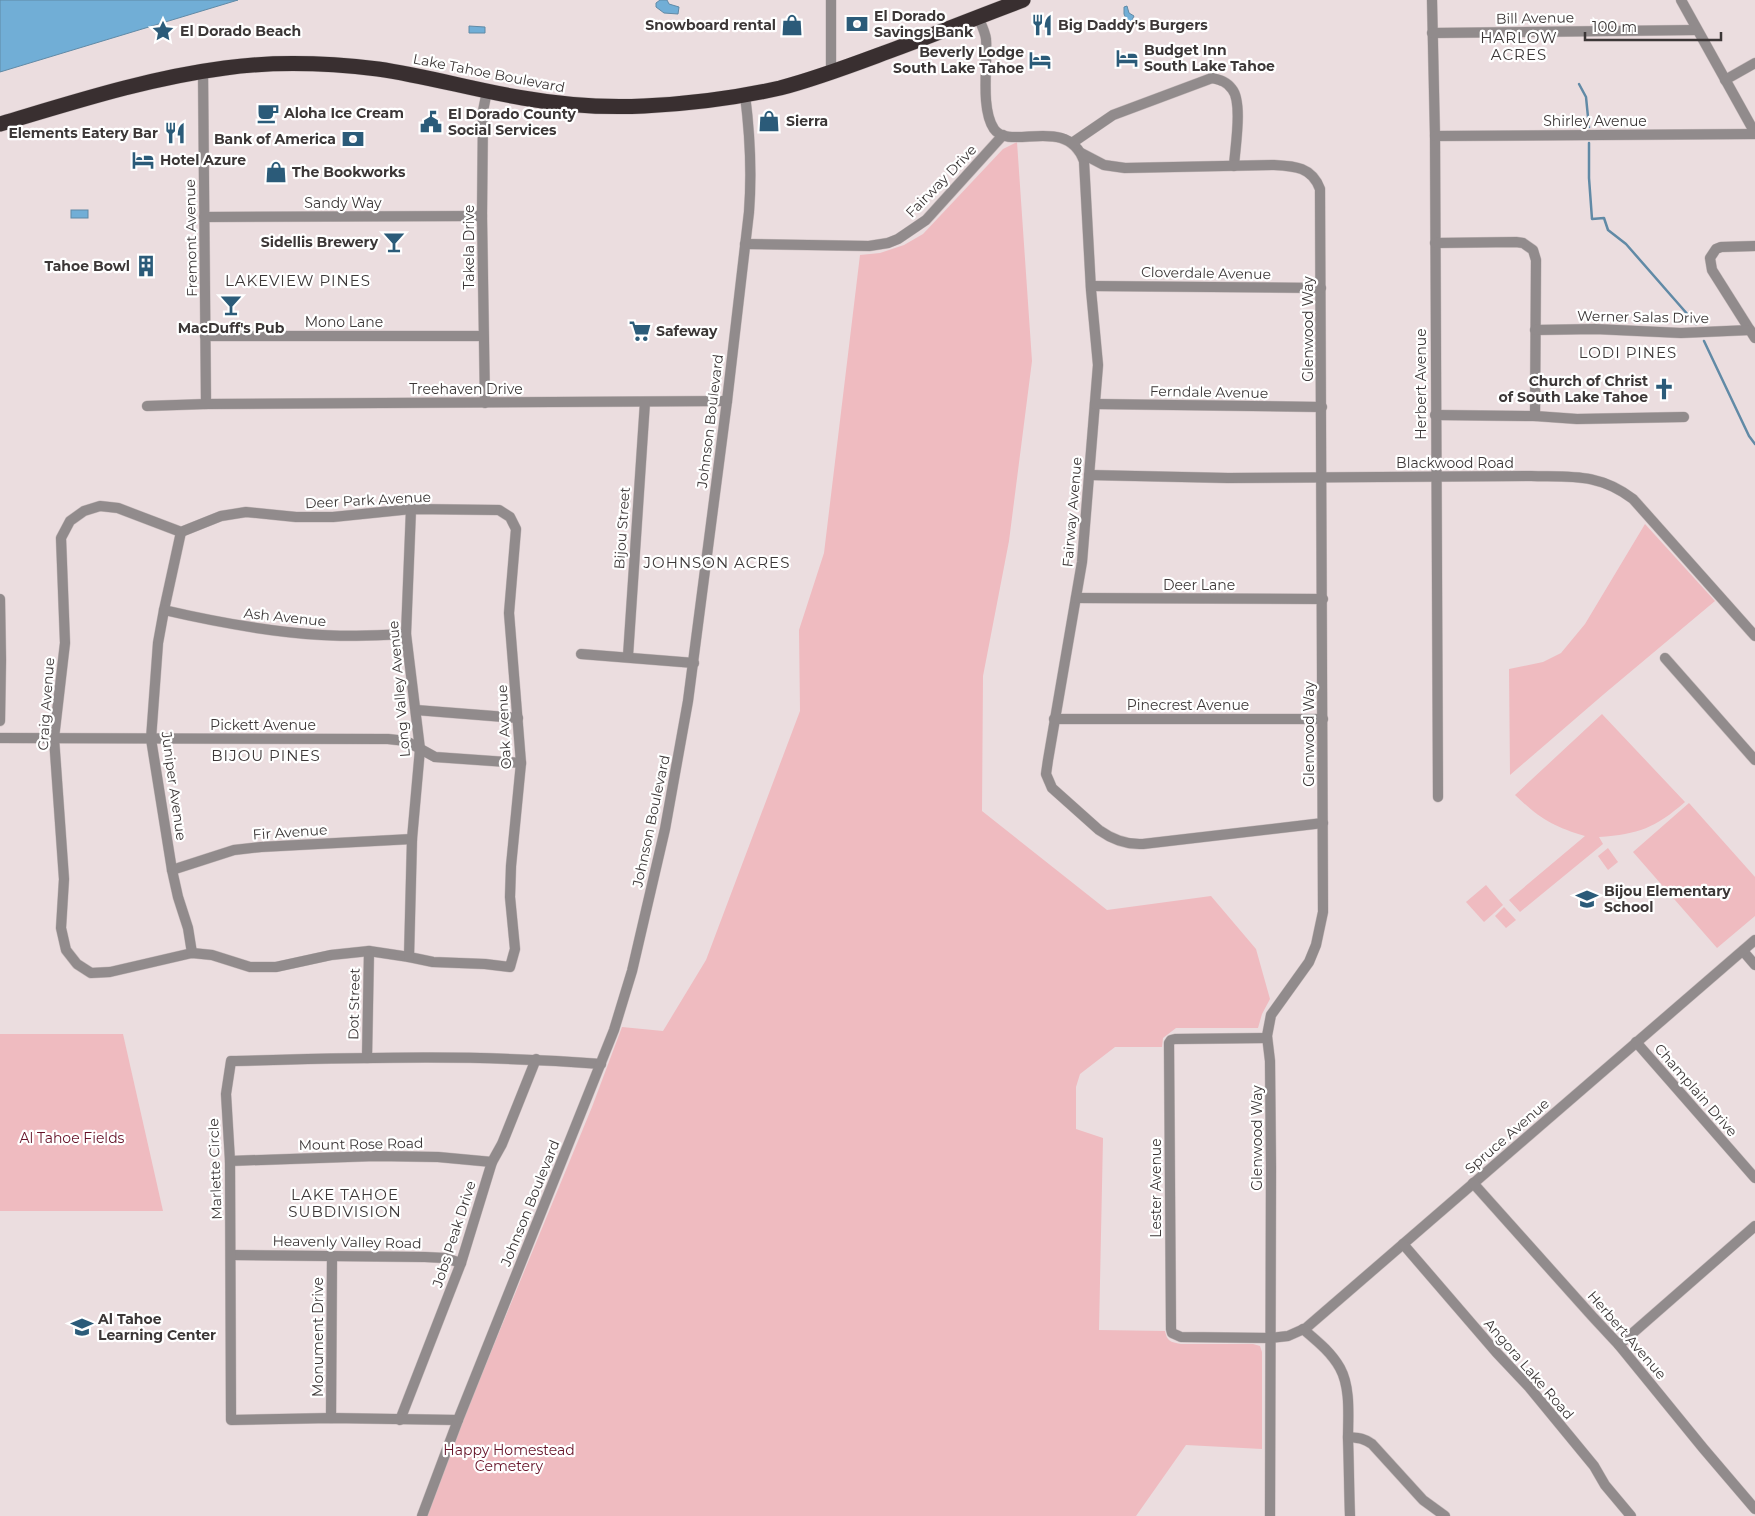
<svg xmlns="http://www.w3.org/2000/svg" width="1755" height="1516" font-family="Montserrat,sans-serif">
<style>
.green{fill:#efbbc0}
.water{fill:#71aed6;stroke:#618aa6}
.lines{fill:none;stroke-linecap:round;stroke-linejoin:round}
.stream{stroke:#618aa6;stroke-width:2.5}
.minor-casing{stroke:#c8bcbd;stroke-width:11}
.highway-casing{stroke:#c8bcbd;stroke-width:16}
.minor{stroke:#918b8c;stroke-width:10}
.highway{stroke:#392f30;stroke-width:15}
.labels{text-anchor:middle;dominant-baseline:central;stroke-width:4.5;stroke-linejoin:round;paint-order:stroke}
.poi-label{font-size:14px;font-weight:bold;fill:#3c3737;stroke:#fff;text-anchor:start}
.street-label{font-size:14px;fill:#3c3737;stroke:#fff}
.park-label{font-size:14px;fill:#661228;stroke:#fff}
.neighbourhood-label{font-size:15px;letter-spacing:1px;fill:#3c3737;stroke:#fff}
</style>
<rect width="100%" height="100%" fill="#ebdddf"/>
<g class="green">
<path d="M 1017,142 L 1032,361 L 1009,541 L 983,676 L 982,811 L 1107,910 L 1211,896 L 1256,949 L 1270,999 L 1262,1014 L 1258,1028 L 1176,1028 L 1163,1038 L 1162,1047 L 1115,1047 L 1080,1074 L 1076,1087 L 1076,1129 L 1103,1138 L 1099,1330 L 1165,1331 C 1167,1341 1170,1342 1181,1344 L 1253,1344 L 1260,1346 L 1262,1352 L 1262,1449 L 1186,1445 L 1136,1516 L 426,1516 L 446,1461 L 592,1107 L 622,1027 L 663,1031 L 706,960 L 800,711 L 799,630 L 824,553 L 860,255 L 880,253 L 904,245 L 923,234 L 1003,149 Z"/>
<polygon points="1645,524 1715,601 1604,694 1510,775 1509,669 1543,662 1561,653 1585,624"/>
<path d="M 1602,714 L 1685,802 C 1655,828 1639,834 1599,837 L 1603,844 L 1520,912 L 1509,900 L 1585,836 C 1553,827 1539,818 1515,795 Z"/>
<polygon points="1689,803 1755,877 1755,916 1717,948 1633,852"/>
<polygon points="1608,848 1618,862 1608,870 1598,856"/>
<polygon points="1486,885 1503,905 1484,922 1466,902"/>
<polygon points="1504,907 1516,920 1506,928 1495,916"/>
<polygon points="0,1034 123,1034 163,1211 0,1211"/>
</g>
<g class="water">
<polygon points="0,0 238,0 0,72"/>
<polygon points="660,0 667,0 669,4 679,7 678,14 664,13 656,7 656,3"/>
<polygon points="1127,6 1129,13 1134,16 1131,22 1127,21 1124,14 1124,7"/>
<polygon points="469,26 485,27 485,33 469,33"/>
<rect x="71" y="210" width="17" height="8"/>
</g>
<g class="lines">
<g class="stream">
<polyline points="1579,84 1586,97 1589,127"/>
<polyline points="1589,143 1589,178 1592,219 1604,218 1608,230 1626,244 1696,324"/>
<polyline points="1704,341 1749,436 1755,444"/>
</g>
<g class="minor-casing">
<g id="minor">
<polyline points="1432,0 1435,136 1438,797"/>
<polyline points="1681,0 1755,133"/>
<path d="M 978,17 C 981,24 985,31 986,39 C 988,64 980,108 994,129 C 1010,152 1067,114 1084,161 L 1091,290 L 1098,365 L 1082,562 L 1048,760 L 1046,774 L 1052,788 L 1099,830 C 1113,840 1126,845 1143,844 L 1323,823"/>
<polyline points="1432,33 1697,30"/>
<polyline points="203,71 206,404"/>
<polyline points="831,73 831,0"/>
<polyline points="1725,80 1755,63"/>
<polyline points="1435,136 1755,134"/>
<path d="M 1072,143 L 1113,115 L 1212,78 C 1221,80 1227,82 1232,89 C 1243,102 1235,148 1234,166"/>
<path d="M 1081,153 L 1104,165 L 1125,168 L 1274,165 C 1295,166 1312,167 1320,189 L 1323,912 L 1316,945 L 1309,962 L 1271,1015 L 1267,1036 L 1270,1061 L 1271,1168 L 1270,1516"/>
<polyline points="204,217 482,216"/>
<polyline points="1435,243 1516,242 1523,243 1533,250 1536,260 1535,416"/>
<polyline points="745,244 869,246 888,243 898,239 926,220 1003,135"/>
<polyline points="1755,246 1721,247 1716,249 1710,258 1712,270 1755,338"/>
<polyline points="1091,286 1321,288"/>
<polyline points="1535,330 1595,329 1681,333 1750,330"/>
<polyline points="205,336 483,336"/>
<polyline points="485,403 482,216 483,111 487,91"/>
<polyline points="1095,404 1322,407"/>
<polyline points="147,406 206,404 727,401"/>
<polyline points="1435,415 1535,416 1577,419 1684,417"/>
<path d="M 1089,475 L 1228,478 L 1531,476 C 1572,477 1599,473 1633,499 L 1755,636"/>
<polygon points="100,506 118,508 181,532 221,516 246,512 296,517 333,517 411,509 499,510 510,517 516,529 509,613 521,763 511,866 510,897 515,949 510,967 485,964 433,962 409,957 369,951 331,955 276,967 250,967 212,955 192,953 110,972 91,973 77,964 66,950 61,928 64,879 54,738 65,643 61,538 70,521 84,511"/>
<polyline points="181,532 164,610 158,643 151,739 172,870 178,897 188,928 192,953"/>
<polyline points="1076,598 1323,599"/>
<polyline points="0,599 1,660 0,721"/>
<path d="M 164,610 C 216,622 268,632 322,635 C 350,637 378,635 406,634"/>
<polyline points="581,654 694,663"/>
<polyline points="628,656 645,402"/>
<polyline points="1665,658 1755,760"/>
<polyline points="416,710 518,718"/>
<polyline points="1054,719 1323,719"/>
<polyline points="0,738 388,739 406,741 435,757 521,763"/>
<polyline points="172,870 234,850 261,847 412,839"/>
<polyline points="1743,951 1755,965"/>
<polyline points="409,957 412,839 420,749 406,634 411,509"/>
<polyline points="1267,1038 1175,1039 1171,1040 1169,1043 1171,1329 1172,1333 1181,1337 1270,1338 1288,1336 1306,1328 1755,940"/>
<polyline points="1636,1042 1755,1178"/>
<polyline points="367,1058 369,951"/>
<polyline points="230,1161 376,1156 438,1157 492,1162"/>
<polyline points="1473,1183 1592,1316 1619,1345 1703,1448 1755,1509"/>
<polyline points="1403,1244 1496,1352 1529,1387 1594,1466 1605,1485 1631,1516"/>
<polyline points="231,1255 425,1257 445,1258 461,1263"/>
<path d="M 1303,1329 C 1317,1341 1331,1352 1340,1368 C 1351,1388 1348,1417 1348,1439 C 1349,1465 1349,1490 1350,1516"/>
<polyline points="1619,1345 1755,1226"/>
<polyline points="331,1418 332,1257"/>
<polyline points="400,1420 461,1263 492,1162 502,1144 536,1059"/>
<path d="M 458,1420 L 331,1418 L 231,1420 L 230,1161 L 226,1094 L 231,1061 C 354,1058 478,1054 601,1064"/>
<path d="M 1348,1437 C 1358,1438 1364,1438 1372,1444 L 1423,1500 L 1445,1516"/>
<path d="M 422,1516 L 458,1420 L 614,1030 L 632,971 L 665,829 L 688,701 L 727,401 L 749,212 C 752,172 750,134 745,95"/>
</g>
</g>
<g class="highway-casing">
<path id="highway" d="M 0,124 C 74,102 148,78 225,68 C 275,61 328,63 378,69 C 427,76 474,90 523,98 C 563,105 603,108 644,106 C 689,104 736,98 780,88 C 819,78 857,63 895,49 C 938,33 980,16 1023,0"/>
</g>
<use href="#minor" class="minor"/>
<use href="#highway" class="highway"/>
</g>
<defs>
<g id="bank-bare" transform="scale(1.725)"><path d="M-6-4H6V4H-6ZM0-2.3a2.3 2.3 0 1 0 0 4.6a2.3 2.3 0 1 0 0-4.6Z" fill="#2b5b79" stroke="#fff" stroke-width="2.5" paint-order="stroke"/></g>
<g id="shop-bare" transform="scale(1.725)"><path d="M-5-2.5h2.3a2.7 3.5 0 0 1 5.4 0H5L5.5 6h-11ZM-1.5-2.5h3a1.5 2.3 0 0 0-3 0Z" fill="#2b5b79" stroke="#fff" stroke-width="2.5" paint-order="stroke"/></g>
<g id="restaurant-bare" transform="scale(1.725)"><path d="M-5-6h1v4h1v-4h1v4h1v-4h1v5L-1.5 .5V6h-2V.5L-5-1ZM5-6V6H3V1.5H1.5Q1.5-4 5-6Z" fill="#2b5b79" stroke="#fff" stroke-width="2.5" paint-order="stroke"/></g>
<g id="sight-bare" transform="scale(1.725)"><path d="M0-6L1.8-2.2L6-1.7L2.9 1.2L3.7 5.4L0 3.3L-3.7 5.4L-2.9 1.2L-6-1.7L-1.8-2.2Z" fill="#2b5b79" stroke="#fff" stroke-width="2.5" paint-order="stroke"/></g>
<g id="hotel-bare" transform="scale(1.725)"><path d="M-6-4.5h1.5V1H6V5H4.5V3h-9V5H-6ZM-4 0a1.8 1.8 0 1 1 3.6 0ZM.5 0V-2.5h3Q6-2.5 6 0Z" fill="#2b5b79" stroke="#fff" stroke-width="2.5" paint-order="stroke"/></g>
<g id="cafe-bare" transform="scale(1.725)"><path d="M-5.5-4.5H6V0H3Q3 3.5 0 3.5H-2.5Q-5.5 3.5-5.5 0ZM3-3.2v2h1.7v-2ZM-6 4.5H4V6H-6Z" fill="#2b5b79" stroke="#fff" stroke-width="2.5" paint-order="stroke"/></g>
<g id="civic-bare" transform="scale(1.725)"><path d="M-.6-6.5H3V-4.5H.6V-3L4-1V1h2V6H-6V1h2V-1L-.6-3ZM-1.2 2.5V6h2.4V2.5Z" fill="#2b5b79" stroke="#fff" stroke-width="2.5" paint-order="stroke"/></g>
<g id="bar-bare" transform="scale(1.725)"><path d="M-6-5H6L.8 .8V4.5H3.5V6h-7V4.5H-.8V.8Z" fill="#2b5b79" stroke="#fff" stroke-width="2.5" paint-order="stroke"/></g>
<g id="building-bare" transform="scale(1.725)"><path d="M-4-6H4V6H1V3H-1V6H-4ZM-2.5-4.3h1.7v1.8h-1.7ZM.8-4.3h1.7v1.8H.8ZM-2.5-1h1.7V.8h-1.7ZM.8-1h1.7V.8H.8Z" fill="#2b5b79" stroke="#fff" stroke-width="2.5" paint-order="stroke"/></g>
<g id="supermarket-bare" transform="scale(1.725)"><path d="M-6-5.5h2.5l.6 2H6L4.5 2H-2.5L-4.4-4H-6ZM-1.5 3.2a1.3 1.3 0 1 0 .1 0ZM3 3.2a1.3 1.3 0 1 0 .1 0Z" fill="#2b5b79" stroke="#fff" stroke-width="2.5" paint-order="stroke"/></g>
<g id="church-bare" transform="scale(1.725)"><path d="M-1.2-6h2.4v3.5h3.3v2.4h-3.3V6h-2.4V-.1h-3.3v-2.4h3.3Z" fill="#2b5b79" stroke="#fff" stroke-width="2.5" paint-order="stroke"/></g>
<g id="school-bare" transform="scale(1.725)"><path d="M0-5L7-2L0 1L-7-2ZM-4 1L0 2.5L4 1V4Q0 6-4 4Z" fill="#2b5b79" stroke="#fff" stroke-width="2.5" paint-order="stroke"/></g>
</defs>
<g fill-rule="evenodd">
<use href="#bank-bare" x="857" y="24"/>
<use href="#shop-bare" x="792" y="25"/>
<use href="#restaurant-bare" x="1042" y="25"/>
<use href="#sight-bare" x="163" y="31"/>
<use href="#hotel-bare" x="1127" y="58"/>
<use href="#hotel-bare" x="1040" y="60"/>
<use href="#cafe-bare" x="268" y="113"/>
<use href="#shop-bare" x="769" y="121"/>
<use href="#civic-bare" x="431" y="122"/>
<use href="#restaurant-bare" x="175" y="133"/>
<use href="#bank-bare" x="353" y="139"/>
<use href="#hotel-bare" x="143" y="160"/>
<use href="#shop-bare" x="276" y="172"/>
<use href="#bar-bare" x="394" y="242"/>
<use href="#building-bare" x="146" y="266"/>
<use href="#bar-bare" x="231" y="305"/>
<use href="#supermarket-bare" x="640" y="331"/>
<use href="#church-bare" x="1664" y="389"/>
<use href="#school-bare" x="1587" y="899"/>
<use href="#school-bare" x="82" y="1327"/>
</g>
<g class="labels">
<g class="poi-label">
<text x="874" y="16">El Dorado<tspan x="874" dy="16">Savings Bank</tspan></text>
<text x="776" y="25" text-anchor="end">Snowboard rental</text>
<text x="1058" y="25">Big Daddy's Burgers</text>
<text x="180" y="31">El Dorado Beach</text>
<text x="1144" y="50">Budget Inn<tspan x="1144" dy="16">South Lake Tahoe</tspan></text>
<text x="1024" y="52" text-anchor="end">Beverly Lodge<tspan x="1024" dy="16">South Lake Tahoe</tspan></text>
<text x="284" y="113">Aloha Ice Cream</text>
<text x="448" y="114">El Dorado County<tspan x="448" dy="16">Social Services</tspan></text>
<text x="786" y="121">Sierra</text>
<text x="158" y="133" text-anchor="end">Elements Eatery Bar</text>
<text x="336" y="139" text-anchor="end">Bank of America</text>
<text x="160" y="160">Hotel Azure</text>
<text x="292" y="172">The Bookworks</text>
<text x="378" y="242" text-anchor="end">Sidellis Brewery</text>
<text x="130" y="266" text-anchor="end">Tahoe Bowl</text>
<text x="231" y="328" text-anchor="middle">MacDuff's Pub</text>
<text x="656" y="331">Safeway</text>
<text x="1648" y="381" text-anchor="end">Church of Christ<tspan x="1648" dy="16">of South Lake Tahoe</tspan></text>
<text x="1604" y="891">Bijou Elementary<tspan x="1604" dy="16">School</tspan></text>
<text x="98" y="1319">Al Tahoe<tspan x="98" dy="16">Learning Center</tspan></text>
</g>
<g class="street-label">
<text transform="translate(1535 18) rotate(-1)">Bill Avenue</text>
<text transform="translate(489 73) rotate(11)">Lake Tahoe Boulevard</text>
<text x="1595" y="121">Shirley Avenue</text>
<text transform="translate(941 181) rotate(-46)">Fairway Drive</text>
<text x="343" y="203">Sandy Way</text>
<text transform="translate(191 238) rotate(-91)">Fremont Avenue</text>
<text transform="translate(469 247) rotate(-90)">Takela Drive</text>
<text transform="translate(1206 273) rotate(1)">Cloverdale Avenue</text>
<text transform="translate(1643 317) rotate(1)">Werner Salas Drive</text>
<text x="344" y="322">Mono Lane</text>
<text transform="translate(1308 329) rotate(-90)">Glenwood Way</text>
<text transform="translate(1421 384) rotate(-90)">Herbert Avenue</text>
<text x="466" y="389">Treehaven Drive</text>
<text transform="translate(1209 392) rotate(1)">Ferndale Avenue</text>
<text transform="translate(710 421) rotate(-83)">Johnson Boulevard</text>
<text x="1455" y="463">Blackwood Road</text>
<text transform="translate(368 500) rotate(-3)">Deer Park Avenue</text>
<text transform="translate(1072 512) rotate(-85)">Fairway Avenue</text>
<text transform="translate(622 528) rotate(-86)">Bijou Street</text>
<text x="1199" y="585">Deer Lane</text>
<text transform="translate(285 617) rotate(6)">Ash Avenue</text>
<text transform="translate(399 689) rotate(-95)">Long Valley Avenue</text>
<text transform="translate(46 704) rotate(-86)">Craig Avenue</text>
<text x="1188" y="705">Pinecrest Avenue</text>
<text x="263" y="725">Pickett Avenue</text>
<text transform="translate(504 727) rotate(-93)">Oak Avenue</text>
<text transform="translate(1309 734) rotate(-90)">Glenwood Way</text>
<text transform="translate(174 786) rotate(82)">Juniper Avenue</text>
<text transform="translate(651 821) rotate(-78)">Johnson Boulevard</text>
<text transform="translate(290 832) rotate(-4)">Fir Avenue</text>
<text transform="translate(354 1004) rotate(-89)">Dot Street</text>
<text transform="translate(1696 1090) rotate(49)">Champlain Drive</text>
<text transform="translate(1507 1136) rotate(-41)">Spruce Avenue</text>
<text transform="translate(1257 1138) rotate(-90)">Glenwood Way</text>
<text transform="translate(361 1144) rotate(-1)">Mount Rose Road</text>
<text transform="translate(215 1169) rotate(-92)">Marlette Circle</text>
<text transform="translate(1156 1188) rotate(-90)">Lester Avenue</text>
<text transform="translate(530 1203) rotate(-68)">Johnson Boulevard</text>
<text transform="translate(454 1234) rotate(-72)">Jobs Peak Drive</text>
<text transform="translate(347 1242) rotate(1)">Heavenly Valley Road</text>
<text transform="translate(1627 1335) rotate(49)">Herbert Avenue</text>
<text transform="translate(318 1337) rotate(-90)">Monument Drive</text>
<text transform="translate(1529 1369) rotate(49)">Angora Lake Road</text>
</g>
<g class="park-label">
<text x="72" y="1138">Al Tahoe Fields</text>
<text x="509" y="1450">Happy Homestead<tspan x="509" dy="16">Cemetery</tspan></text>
</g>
<g class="neighbourhood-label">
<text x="1519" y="37">HARLOW<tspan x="1519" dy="17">ACRES</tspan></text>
<text x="298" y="280">LAKEVIEW PINES</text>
<text x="1628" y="352">LODI PINES</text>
<text x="717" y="562">JOHNSON ACRES</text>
<text x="266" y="755">BIJOU PINES</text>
<text x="345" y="1194">LAKE TAHOE<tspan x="345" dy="17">SUBDIVISION</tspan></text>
</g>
</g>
<path d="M1585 32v8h136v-8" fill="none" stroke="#3c3737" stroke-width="2.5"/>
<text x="1592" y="32" font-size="15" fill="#3c3737" stroke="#ffffff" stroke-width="4" paint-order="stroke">100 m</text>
</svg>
